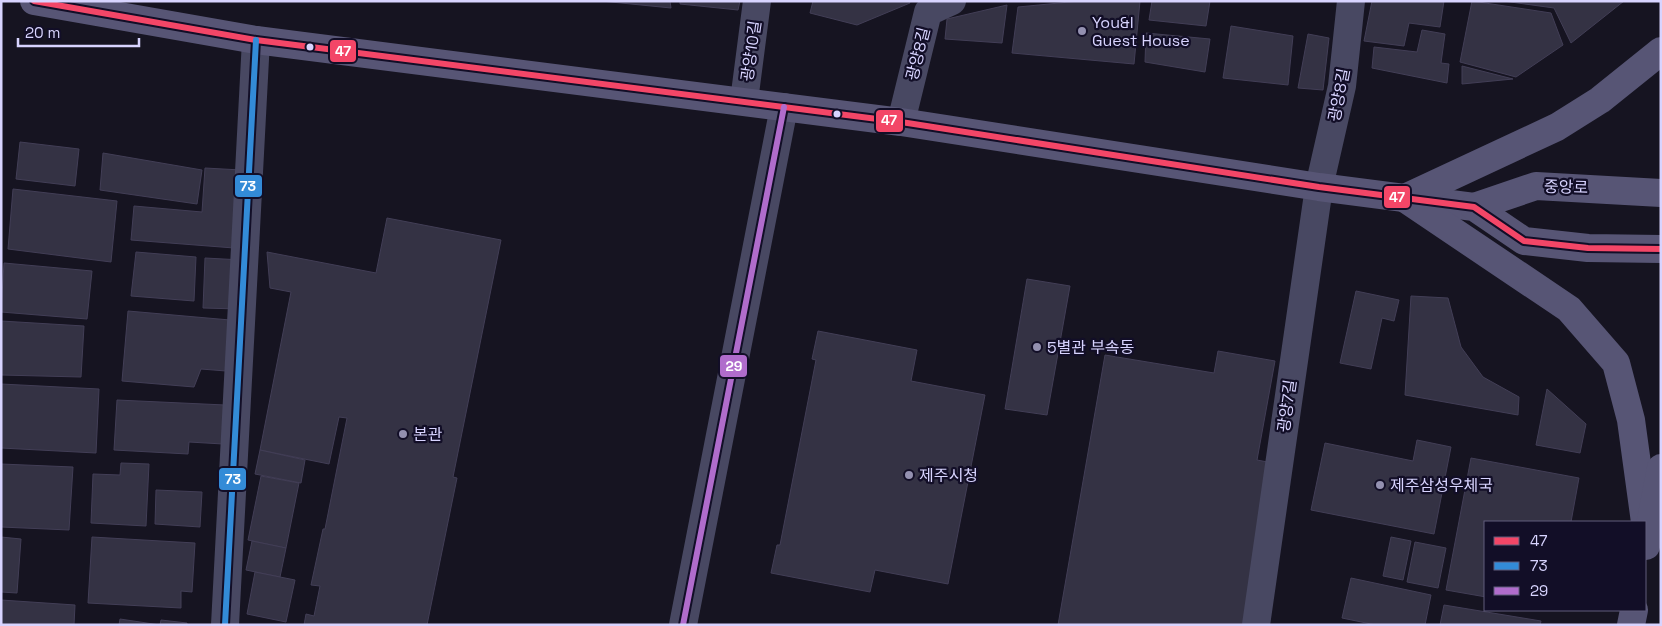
<svg xmlns="http://www.w3.org/2000/svg" width="1662" height="626" font-family="'Space Grotesk','Noto Sans KR',sans-serif">
<style>
.building{fill:#343244;stroke:#423e56}
.lines{fill:none;stroke-linecap:round;stroke-linejoin:round}
.minor{stroke:#484862;stroke-width:28}
.secondary{stroke:#575575;stroke-width:28}
.bus-1-casing{stroke:#120e27;stroke-width:10}
.bus-2-casing{stroke:#120e27;stroke-width:10}
.bus-3-casing{stroke:#120e27;stroke-width:10}
.bus-1{stroke:#f34667;stroke-width:6}
.bus-2{stroke:#338bd7;stroke-width:6}
.bus-3{stroke:#b06ccc;stroke-width:6}
.poi-dot{fill:#9491b1;stroke:#120e27;stroke-width:2}
.bus-dot{fill:#d8d4ff;stroke:#120e27;stroke-width:2}
.labels{text-anchor:middle;dominant-baseline:central;stroke-width:4.5;stroke-linejoin:round;paint-order:stroke}
.poi-label{font-size:16px;fill:#d8d4ff;stroke:#120e27;text-anchor:start}
.street-label{font-size:16px;fill:#d8d4ff;stroke:#120e27}
.line-badge{stroke:#120e27;stroke-width:2}
.badge-label{font-size:14px;text-anchor:middle;font-weight:bold;fill:#fff}
</style>
<rect width="100%" height="100%" fill="#161421"/>
<g class="building">
<polygon points="601,1 670,1 671,8"/>
<polygon points="680,1 740,1 738,10 680,4"/>
<polygon points="813,1 909,1 910,3 857,25 810,13"/>
<polygon points="1080,1 1140,1 1134,64 1012,53 1018,7"/>
<polygon points="1152,1 1210,1 1206,26 1149,20"/>
<polygon points="1372,1 1444,1 1440,27 1409,23 1404,46 1364,41"/>
<polygon points="1472,1 1551,13 1563,45 1516,77 1460,62"/>
<polygon points="1503,1 1624,1 1571,43 1554,8"/>
<polygon points="1007,5 1002,43 945,39 947,19"/>
<polygon points="1231,26 1293,36 1288,85 1223,78"/>
<polygon points="1422,30 1445,34 1441,63 1449,64 1447,83 1372,68 1374,47 1417,52"/>
<polygon points="1146,33 1210,39 1205,72 1145,62"/>
<polygon points="1308,34 1329,38 1323,90 1298,88"/>
<polygon points="1462,66 1513,79 1462,84"/>
<polygon points="20,142 79,149 75,186 16,179"/>
<polygon points="103,153 202,170 197,204 100,190"/>
<polygon points="205,168 241,170 234,248 131,240 134,206 202,212"/>
<polygon points="13,189 117,201 111,262 8,249"/>
<polygon points="387,218 501,240 453,477 457,478 427,625 304,625 306,614 314,616 320,586 311,585 323,529 325,529 347,418 339,417 329,464 260,450 291,292 270,288 267,252 376,273"/>
<polygon points="136,252 196,257 194,301 131,296"/>
<polygon points="205,258 242,260 239,309 203,308"/>
<polygon points="4,263 92,271 87,319 1,312"/>
<polygon points="1027,279 1070,286 1047,415 1005,409"/>
<polygon points="1356,291 1399,300 1394,321 1382,318 1371,369 1340,363"/>
<polygon points="1411,296 1448,298 1461,347 1483,377 1519,397 1518,415 1405,395"/>
<polygon points="128,311 230,320 226,371 201,369 194,387 122,381"/>
<polygon points="1,321 84,326 81,377 1,375"/>
<polygon points="818,331 917,350 911,381 985,395 948,584 875,570 870,592 771,573 777,545 780,545 816,360 812,359"/>
<polygon points="1218,351 1275,361 1257,460 1273,463 1245,625 1058,625 1105,355 1214,373"/>
<polygon points="1,384 99,389 96,453 1,448"/>
<polygon points="1547,389 1586,424 1580,453 1536,445"/>
<polygon points="117,400 225,405 223,444 189,442 188,454 114,450"/>
<polygon points="1417,440 1451,447 1434,534 1311,510 1325,443 1413,461"/>
<polygon points="260,450 305,460 301,483 255,474"/>
<polygon points="1471,458 1579,478 1571,522 1486,522 1486,597 1446,590"/>
<polygon points="121,463 149,464 146,526 91,523 93,474 120,475"/>
<polygon points="1,464 73,467 69,530 1,527"/>
<polygon points="261,476 299,483 286,548 248,540"/>
<polygon points="156,490 202,492 200,527 155,524"/>
<polygon points="1,537 21,539 17,593 1,592"/>
<polygon points="92,537 195,543 192,592 181,591 181,608 88,603"/>
<polygon points="1391,537 1411,541 1403,580 1383,576"/>
<polygon points="252,541 286,548 280,577 246,570"/>
<polygon points="1415,542 1446,548 1438,588 1407,582"/>
<polygon points="255,572 295,580 286,622 247,614"/>
<polygon points="1351,578 1431,595 1425,625 1376,625 1342,618"/>
<polygon points="1,600 75,605 74,625 1,625"/>
<polygon points="1444,605 1541,621 1540,625 1440,625"/>
<polygon points="120,619 160,625 161,620 187,623 187,625 119,625"/>
</g>
<g class="lines">
<g class="minor">
<polyline points="744,101 757,1"/>
<polyline points="901,122 928,12 952,1"/>
<polyline points="225,625 256,40"/>
<polyline points="683,625 784,107"/>
<polyline points="1256,625 1319,187 1342,86 1351,1"/>
</g>
<g class="secondary">
<polyline points="34,1 256,40 901,122 1319,187 1474,207 1524,241 1588,248 1661,249"/>
<polyline points="1407,197 1557,127 1600,100 1661,51"/>
<polyline points="1407,200 1569,309 1616,363 1631,420 1645,522"/>
<polyline points="1474,207 1536,186 1661,193"/>
<polyline points="1646,546 1661,468"/>
<polyline points="1631,625 1634,610"/>
</g>
<g class="bus-1-casing">
<polyline id="bus-1" points="34,1 256,40 901,122 1319,187 1474,207 1524,241 1588,248 1661,249"/>
</g>
<g class="bus-2-casing">
<polyline id="bus-2" points="225,625 256,40"/>
</g>
<g class="bus-3-casing">
<polyline id="bus-3" points="683,625 784,107"/>
</g>
<use href="#bus-1" class="bus-1"/>
<use href="#bus-2" class="bus-2"/>
<use href="#bus-3" class="bus-3"/>
</g>
<g class="poi-dot">
<circle cx="1082" cy="31" r="5"/>
<circle cx="1037" cy="347" r="5"/>
<circle cx="403" cy="434" r="5"/>
<circle cx="909" cy="475" r="5"/>
<circle cx="1380" cy="485" r="5"/>
</g>
<g class="bus-dot">
<circle cx="310" cy="47" r="4.5"/>
<circle cx="837" cy="114" r="4.5"/>
</g>
<g class="labels">
<g class="poi-label">
<text x="1092" y="22">You&amp;I<tspan x="1092" dy="18">Guest House</tspan></text>
<text x="1047" y="347">5별관 부속동</text>
<text x="413" y="434">본관</text>
<text x="919" y="475">제주시청</text>
<text x="1390" y="485">제주삼성우체국</text>
</g>
<g class="street-label">
<text transform="translate(751 51) rotate(-82)">광양10길</text>
<text transform="translate(918 54) rotate(-76)">광양8길</text>
<text transform="translate(1339 95) rotate(-79)">광양8길</text>
<text transform="translate(1566 187) rotate(2)">중앙로</text>
<text transform="translate(1287 406) rotate(-82)">광양7길</text>
</g>
</g>
<g class="line-badge">
<rect x="329" y="39" width="28" height="24" rx="5" fill="#f34667"/>
<rect x="875" y="109" width="29" height="24" rx="5" fill="#f34667"/>
<rect x="234" y="174" width="29" height="24" rx="5" fill="#338bd7"/>
<rect x="1383" y="185" width="28" height="24" rx="5" fill="#f34667"/>
<rect x="719" y="354" width="29" height="24" rx="5" fill="#b06ccc"/>
<rect x="218" y="467" width="29" height="24" rx="5" fill="#338bd7"/>
</g>
<g class="badge-label">
<text x="343" y="56">47</text>
<text x="889" y="125">47</text>
<text x="248" y="191">73</text>
<text x="1397" y="202">47</text>
<text x="734" y="371">29</text>
<text x="233" y="484">73</text>
</g>
<rect width="1662" height="626" fill="none" stroke="#d8d4ff" stroke-width="5"/>
<rect x="1484" y="521" width="162" height="90" fill="#120e27" stroke="#615d7d"/>
<rect x="1494" y="537" width="25" height="8" fill="#f34667" stroke="#615d7d"/>
<text x="1530" y="546" font-size="15" fill="#d8d4ff">47</text>
<rect x="1494" y="562" width="25" height="8" fill="#338bd7" stroke="#615d7d"/>
<text x="1530" y="571" font-size="15" fill="#d8d4ff">73</text>
<rect x="1494" y="587" width="25" height="8" fill="#b06ccc" stroke="#615d7d"/>
<text x="1530" y="596" font-size="15" fill="#d8d4ff">29</text>
<path d="M18 38v8h121v-8" fill="none" stroke="#d8d4ff" stroke-width="2.5"/>
<text x="25" y="38" font-size="15" fill="#d8d4ff" stroke="#120e27" stroke-width="4" paint-order="stroke">20 m</text>
</svg>
